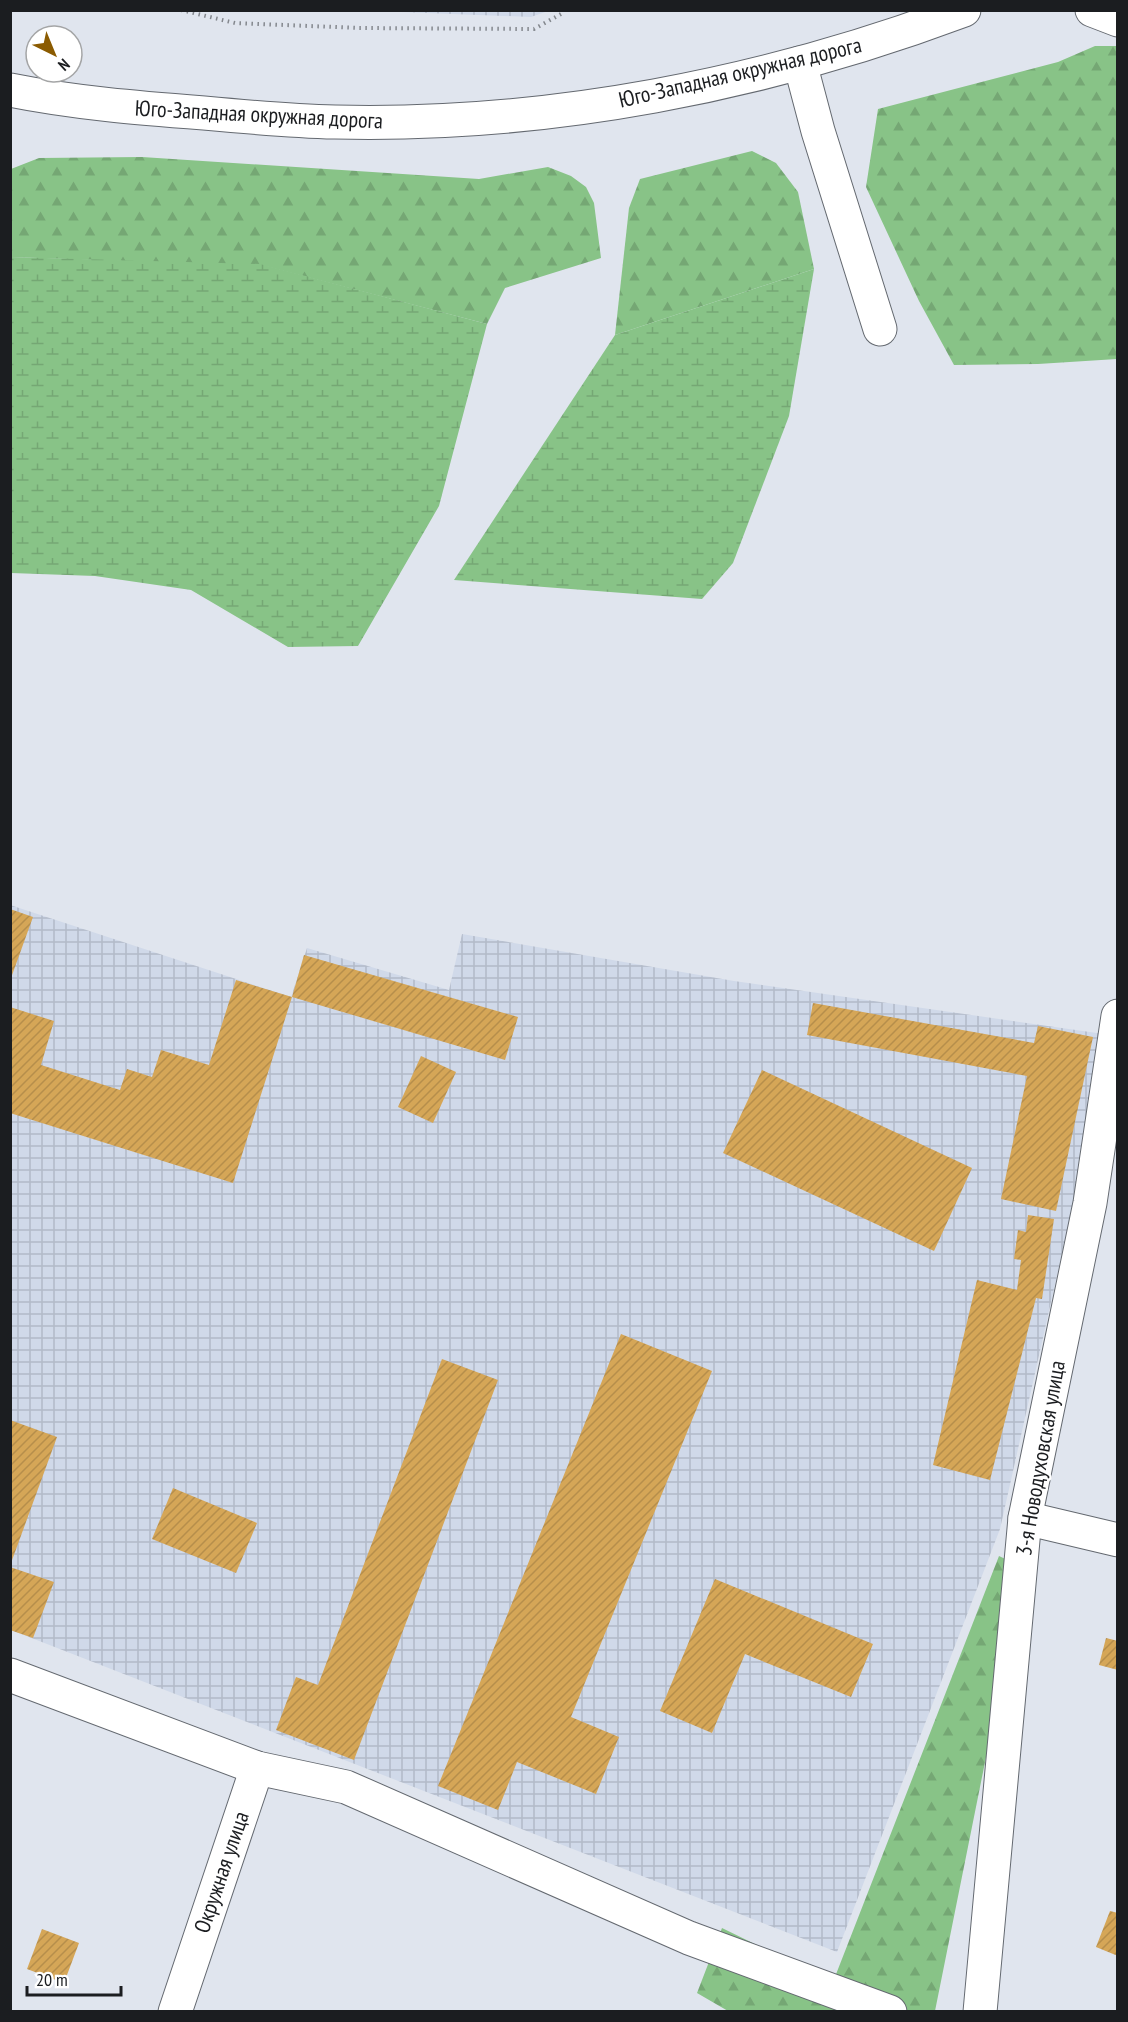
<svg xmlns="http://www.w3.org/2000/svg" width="1128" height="2022" font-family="'PT Sans Narrow',sans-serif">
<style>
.industrial{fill:url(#industrial-grid)}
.forest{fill:url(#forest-firs)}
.wetland{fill:url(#wetland-marsh)}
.building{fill:url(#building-hatch)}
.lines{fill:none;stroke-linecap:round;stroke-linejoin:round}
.minor-casing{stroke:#646970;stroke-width:35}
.highway-casing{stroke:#646970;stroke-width:35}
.path{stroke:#83878d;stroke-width:4;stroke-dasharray:1.5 4.5;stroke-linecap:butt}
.minor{stroke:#fff;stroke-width:33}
.highway{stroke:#fff;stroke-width:33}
.labels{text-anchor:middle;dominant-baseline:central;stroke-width:4.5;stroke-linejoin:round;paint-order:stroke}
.street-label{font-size:22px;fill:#1b1d20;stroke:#fff}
</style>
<defs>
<pattern id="industrial-grid" width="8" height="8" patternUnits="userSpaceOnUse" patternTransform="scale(1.5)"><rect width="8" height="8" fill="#d0d9e9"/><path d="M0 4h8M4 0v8" fill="none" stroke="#b2bac8"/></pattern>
<pattern id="forest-firs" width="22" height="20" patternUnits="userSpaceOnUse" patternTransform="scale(1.5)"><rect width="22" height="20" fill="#88c387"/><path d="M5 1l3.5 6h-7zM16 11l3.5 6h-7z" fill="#75a774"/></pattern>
<pattern id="wetland-marsh" width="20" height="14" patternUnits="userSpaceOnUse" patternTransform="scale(1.5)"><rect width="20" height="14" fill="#88c387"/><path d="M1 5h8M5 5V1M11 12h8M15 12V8" fill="none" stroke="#75a774"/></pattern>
<pattern id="building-hatch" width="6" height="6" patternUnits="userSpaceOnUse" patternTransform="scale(1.5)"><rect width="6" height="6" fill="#d5a657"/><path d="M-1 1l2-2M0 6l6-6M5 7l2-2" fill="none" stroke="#b68e4b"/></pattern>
</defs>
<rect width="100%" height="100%" fill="#e0e5ee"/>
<g class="industrial">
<polygon points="376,11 548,11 531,17"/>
<polygon points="10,905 291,997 307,948 449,990 462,934 734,981 1111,1035 1000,1529 837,1952 11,1630"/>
</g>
<g class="forest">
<polygon points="1095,46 1117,46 1117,359 1038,364 954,365 919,301 866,187 878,109 1058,62"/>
<polygon points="752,151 776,163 798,192 814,269 615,335 629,208 640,179"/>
<polygon points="142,157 479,179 548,167 571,176 586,187 594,203 601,258 505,288 487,324 265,266 11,257 11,169 39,158"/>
<polygon points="999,1556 1024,1568 935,2011 728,2011 697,1993 722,1928 833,1982"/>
</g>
<g class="wetland">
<polygon points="11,257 260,264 487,324 439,506 358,646 288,647 191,590 95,576 11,573"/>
<polygon points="814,269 789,416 733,563 702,599 454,580 615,335"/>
</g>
<g class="building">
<polygon points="10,909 33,917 11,978 10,978"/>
<polygon points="304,955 518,1017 505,1060 292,997"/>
<polygon points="236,980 292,997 233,1183 10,1113 10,1007 54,1021 41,1065 120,1090 127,1069 152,1077 161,1050 209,1065"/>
<polygon points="813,1003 1034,1043 1038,1026 1093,1037 1056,1211 1001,1199 1027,1076 807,1035"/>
<polygon points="421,1056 456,1072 433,1123 398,1107"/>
<polygon points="762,1070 972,1168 934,1251 723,1153"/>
<polygon points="1028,1215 1054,1219 1042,1299 1036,1298 990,1480 933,1465 977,1280 1017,1290 1021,1260 1014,1259 1018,1230 1026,1232"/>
<polygon points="621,1334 712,1371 571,1717 619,1737 596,1794 517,1762 498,1810 438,1786"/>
<polygon points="442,1359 498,1380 354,1760 276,1730 296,1677 318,1685"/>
<polygon points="10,1420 57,1437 11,1563 10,1563"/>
<polygon points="173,1488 257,1523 236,1573 152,1539"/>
<polygon points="10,1567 54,1582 33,1638 10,1630"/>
<polygon points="715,1579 873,1644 851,1697 745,1654 712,1733 660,1711"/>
<polygon points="1106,1638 1118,1641 1118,1670 1099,1665"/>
<polygon points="1110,1911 1118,1913 1118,1956 1096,1947"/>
<polygon points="42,1929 79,1943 64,1983 27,1969"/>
</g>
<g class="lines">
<g class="minor-casing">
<g id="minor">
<polyline points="1092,10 1118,20"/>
<polyline points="800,63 818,131 880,329"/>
<polyline points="1025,1518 1118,1540"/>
<polyline points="10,1675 257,1768 346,1787 689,1938 890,2012"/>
<polyline points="175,2012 257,1768"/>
<polyline points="980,2012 1025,1518 1090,1203 1118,1016"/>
</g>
</g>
<g class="highway-casing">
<path id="highway" d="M 10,90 C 75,103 139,108 204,113 C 247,117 291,121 335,122 C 548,127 764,85 964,10"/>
</g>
<polyline class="path" points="181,10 235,23 359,28 534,29 561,14 562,10"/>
<use href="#minor" class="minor"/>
<use href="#highway" class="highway"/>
</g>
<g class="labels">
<g class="street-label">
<text transform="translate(740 72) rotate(-13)">Юго-Западная окружная дорога</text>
<text transform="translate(259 114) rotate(3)">Юго-Западная окружная дорога</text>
<text transform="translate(1040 1458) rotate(-80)">3-я Новодуховская улица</text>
<text transform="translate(221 1872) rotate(-71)">Окружная улица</text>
</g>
</g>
<rect width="1128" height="2022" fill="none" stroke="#1b1d20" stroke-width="24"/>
<g transform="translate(54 54) rotate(137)"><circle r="28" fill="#ffffff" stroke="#a4a5a6" stroke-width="1.5"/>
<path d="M0-4.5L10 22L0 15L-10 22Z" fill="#8b5b01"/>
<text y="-9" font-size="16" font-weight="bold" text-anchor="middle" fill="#1b1d20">N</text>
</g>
<path d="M27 1986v9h94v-9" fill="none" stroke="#1b1d20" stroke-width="3"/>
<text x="36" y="1986" font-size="18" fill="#1b1d20" stroke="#ffffff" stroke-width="4.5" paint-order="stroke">20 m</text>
</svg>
